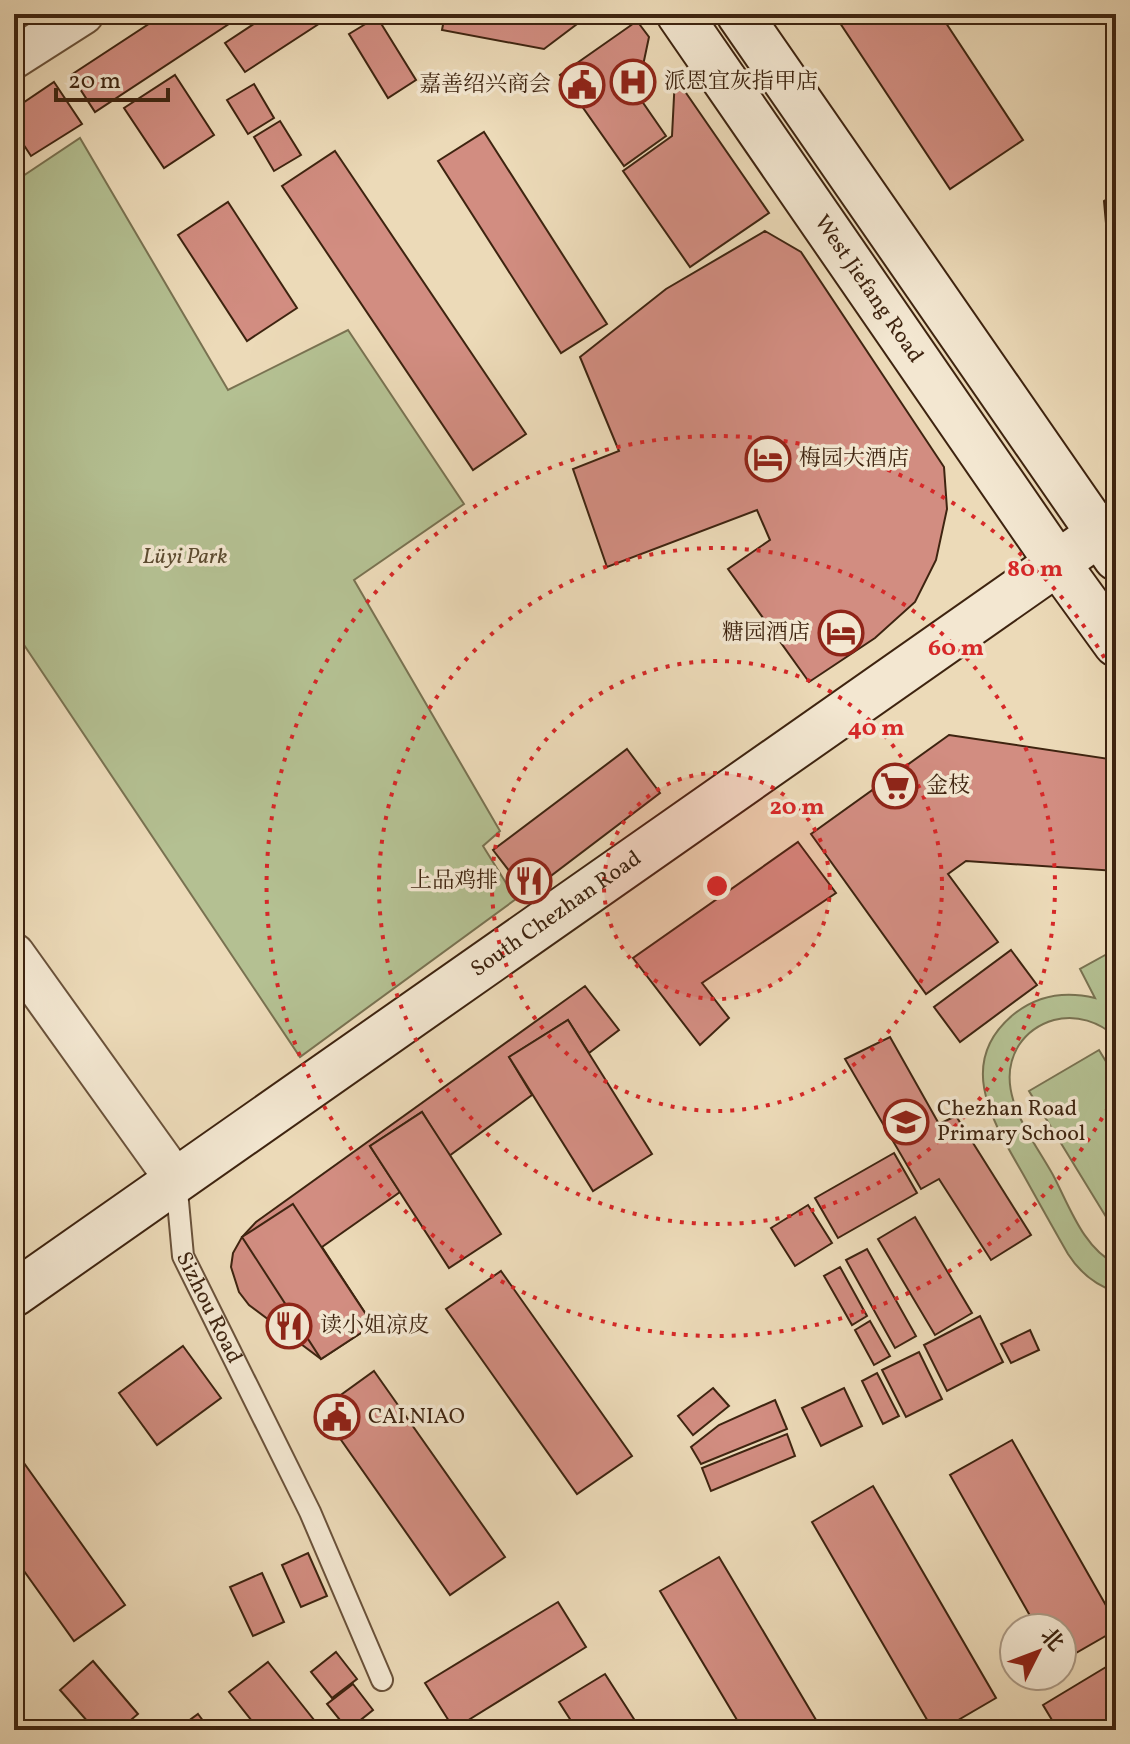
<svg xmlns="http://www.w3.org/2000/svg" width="1130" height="1744" font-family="Vollkorn,'Noto Serif SC',serif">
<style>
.green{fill:#b4c092;stroke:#797251;stroke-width:2}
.building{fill:#d28d81;stroke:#3e2410;stroke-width:2}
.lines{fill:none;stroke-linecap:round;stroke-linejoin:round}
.lane-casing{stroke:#6a523a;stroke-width:24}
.street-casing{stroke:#6a523a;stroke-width:44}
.secondary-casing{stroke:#3e2410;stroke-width:48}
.lane{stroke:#f3e7d1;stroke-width:20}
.street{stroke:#f3e7d1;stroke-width:40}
.secondary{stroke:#f3e7d1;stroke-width:44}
.ring{fill:none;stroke:#d62828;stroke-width:4;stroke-dasharray:4 8}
.labels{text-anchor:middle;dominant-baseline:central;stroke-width:7;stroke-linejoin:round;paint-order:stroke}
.poi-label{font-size:22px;fill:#3e2410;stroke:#f3e7d1;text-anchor:start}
.street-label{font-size:22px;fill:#3e2410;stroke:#f3e7d1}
.park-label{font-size:22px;font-style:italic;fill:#5c4b30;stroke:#f3e7d1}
.centre{fill:#d62828;stroke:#f3e7d1;stroke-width:4}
.ring-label{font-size:24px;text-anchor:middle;font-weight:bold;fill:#d62828;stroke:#f3e7d1;stroke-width:7;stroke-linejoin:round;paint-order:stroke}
</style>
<rect width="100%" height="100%" fill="#ecdab8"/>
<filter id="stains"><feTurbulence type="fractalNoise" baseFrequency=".0025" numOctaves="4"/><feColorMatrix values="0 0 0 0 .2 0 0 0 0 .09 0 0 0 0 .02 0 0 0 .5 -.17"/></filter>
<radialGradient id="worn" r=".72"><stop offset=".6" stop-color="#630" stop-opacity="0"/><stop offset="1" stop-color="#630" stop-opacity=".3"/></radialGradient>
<g class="green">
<polygon points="80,138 228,390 348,330 464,504 354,580 500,831 483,846 516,899 300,1057 14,630 14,182"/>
<path d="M 1107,954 L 1116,970 L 1116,1037 C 1099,1022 1077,1014 1054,1020 C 1040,1024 1027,1033 1019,1045 C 991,1089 1032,1137 1053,1175 C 1069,1205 1083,1248 1116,1264 L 1116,1292 C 1095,1285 1080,1273 1068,1254 C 1053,1228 1038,1201 1023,1174 C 994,1123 954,1063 1014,1014 C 1038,995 1066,991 1095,998 L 1080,969 Z"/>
<polygon points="1099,1050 1116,1078 1116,1222 1111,1225 1029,1091"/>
</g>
<g class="building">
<polygon points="164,14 244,14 95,112 71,75"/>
<polygon points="269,14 334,14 245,72 225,43"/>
<polygon points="445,14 576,14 581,21 544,49 442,30"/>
<polygon points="834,14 940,14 1023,140 950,189"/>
<polygon points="377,17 416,80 388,98 349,34"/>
<polygon points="637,21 649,37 637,94 666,136 624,166 560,75"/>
<polygon points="175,75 214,135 164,168 124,108"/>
<polygon points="675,77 769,213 690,267 623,171 672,136"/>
<polygon points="54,82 82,124 31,156 14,130 14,109"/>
<polygon points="254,84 274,118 248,134 227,100"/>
<polygon points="280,121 301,155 274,171 254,137"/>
<polygon points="484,132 607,324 561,353 438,161"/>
<polygon points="335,151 526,434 473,470 282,186"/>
<polygon points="1116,194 1116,303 1113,301 1104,201"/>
<polygon points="228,202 297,308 247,341 178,235"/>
<polygon points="765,231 801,252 944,467 947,509 936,560 915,602 875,638 809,682 728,569 770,540 757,510 607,567 573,469 619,451 580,357 666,289"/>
<polygon points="949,735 1116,760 1116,871 966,861 948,874 998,942 926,994 811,834"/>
<polygon points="627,749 660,793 527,894 493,850"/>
<polygon points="798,842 836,893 702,983 729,1018 700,1045 633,958"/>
<polygon points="1011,950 1037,985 960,1042 934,1007"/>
<polygon points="585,986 619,1030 589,1053 568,1020 509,1057 532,1095 449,1156 422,1112 370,1146 400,1192 322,1247 373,1325 321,1359 249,1305 239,1292 231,1267 233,1253 242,1237 256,1222"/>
<polygon points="568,1020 652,1154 593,1191 509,1057"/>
<polygon points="890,1037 939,1124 956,1116 1031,1235 991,1260 939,1179 921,1189 845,1059"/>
<polygon points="422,1112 501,1234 449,1268 370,1146"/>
<polygon points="894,1153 917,1193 838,1238 815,1198"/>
<polygon points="293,1204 373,1325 321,1359 242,1237"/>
<polygon points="808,1205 832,1243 795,1266 771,1228"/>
<polygon points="915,1217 972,1313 935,1335 878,1239"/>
<polygon points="867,1249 916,1336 895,1348 846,1260"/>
<polygon points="840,1267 867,1316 852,1325 824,1276"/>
<polygon points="501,1271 632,1456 577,1494 446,1309"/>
<polygon points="980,1316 1003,1362 947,1391 924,1345"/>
<polygon points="870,1321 890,1356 874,1365 855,1330"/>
<polygon points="1030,1330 1039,1350 1011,1363 1001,1344"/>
<polygon points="183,1346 221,1398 157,1445 119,1393"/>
<polygon points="919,1352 942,1399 906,1417 882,1370"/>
<polygon points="374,1371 505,1557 450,1595 320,1410"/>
<polygon points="877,1373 899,1416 883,1424 862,1381"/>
<polygon points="713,1388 729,1406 693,1435 678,1416"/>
<polygon points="844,1388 862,1426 821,1446 802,1408"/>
<polygon points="775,1400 787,1429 701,1464 691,1447 719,1425"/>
<polygon points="787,1434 795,1456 711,1491 702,1468"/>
<polygon points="1012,1440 1116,1623 1116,1630 1062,1661 1062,1628 1037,1628 950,1475"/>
<polygon points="14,1449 125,1605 74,1641 14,1557"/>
<polygon points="873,1486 996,1698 941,1730 933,1730 812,1522"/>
<polygon points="308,1553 327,1596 301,1607 282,1565"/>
<polygon points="719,1557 822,1730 743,1730 660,1591"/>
<polygon points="262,1573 284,1622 253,1636 230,1587"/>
<polygon points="558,1602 586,1647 454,1729 425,1683"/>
<polygon points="336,1652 357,1679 332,1698 311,1672"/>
<polygon points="93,1661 138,1714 119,1730 95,1730 60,1690"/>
<polygon points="268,1662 322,1730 259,1730 229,1692"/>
<polygon points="1106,1667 1116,1683 1116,1730 1058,1730 1043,1705"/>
<polygon points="605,1674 641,1730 577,1730 559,1702"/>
<polygon points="353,1684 373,1710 348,1730 327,1704"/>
<polygon points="198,1714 210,1730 176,1730"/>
</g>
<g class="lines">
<g class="lane-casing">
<g id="lane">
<path id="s1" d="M 176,1180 L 183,1256 L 310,1512 L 382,1680"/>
</g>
</g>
<g class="street-casing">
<g id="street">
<polyline points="14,58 83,14"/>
<polyline points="14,954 176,1180"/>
</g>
</g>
<g class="secondary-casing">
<g id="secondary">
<path id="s2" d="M 679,14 L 1058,564 L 1116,644"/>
<polyline points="739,14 1116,558"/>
<path id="s3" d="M 14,1294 L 1116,522"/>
</g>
</g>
<use href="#lane" class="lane"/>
<use href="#street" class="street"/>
<use href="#secondary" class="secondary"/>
</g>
<circle cx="717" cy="886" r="113" fill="#d62828" fill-opacity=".12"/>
<g class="ring">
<circle cx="717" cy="886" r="113"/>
<circle cx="717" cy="886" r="225"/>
<circle cx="717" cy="886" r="338"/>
<path d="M1114 1097A450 450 0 1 1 1114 675"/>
</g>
<defs>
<g id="hospital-ring" transform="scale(2.3)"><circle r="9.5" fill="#f3e7d1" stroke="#8f2418" stroke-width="1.5"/><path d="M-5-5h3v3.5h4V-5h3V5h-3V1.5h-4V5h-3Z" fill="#8f2418"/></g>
<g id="civic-ring" transform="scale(2.3)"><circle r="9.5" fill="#f3e7d1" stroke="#8f2418" stroke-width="1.5"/><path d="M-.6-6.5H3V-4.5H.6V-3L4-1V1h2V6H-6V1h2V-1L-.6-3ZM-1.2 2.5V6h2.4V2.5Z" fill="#8f2418"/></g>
<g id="hotel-ring" transform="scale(2.3)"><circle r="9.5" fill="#f3e7d1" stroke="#8f2418" stroke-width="1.5"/><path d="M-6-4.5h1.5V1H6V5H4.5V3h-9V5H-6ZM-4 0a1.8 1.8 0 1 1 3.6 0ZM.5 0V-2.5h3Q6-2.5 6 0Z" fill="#8f2418"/></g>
<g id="supermarket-ring" transform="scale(2.3)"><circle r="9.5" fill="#f3e7d1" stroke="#8f2418" stroke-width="1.5"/><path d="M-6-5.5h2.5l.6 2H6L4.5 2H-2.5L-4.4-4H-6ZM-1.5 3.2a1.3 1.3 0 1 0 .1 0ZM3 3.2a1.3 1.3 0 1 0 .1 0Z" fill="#8f2418"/></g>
<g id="restaurant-ring" transform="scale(2.3)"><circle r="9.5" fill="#f3e7d1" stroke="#8f2418" stroke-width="1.5"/><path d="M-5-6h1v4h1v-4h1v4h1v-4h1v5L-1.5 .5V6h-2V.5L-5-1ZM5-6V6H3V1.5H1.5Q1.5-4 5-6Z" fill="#8f2418"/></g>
<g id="school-ring" transform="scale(2.3)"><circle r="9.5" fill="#f3e7d1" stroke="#8f2418" stroke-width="1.5"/><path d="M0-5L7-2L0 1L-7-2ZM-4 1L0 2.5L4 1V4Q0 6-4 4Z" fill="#8f2418"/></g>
</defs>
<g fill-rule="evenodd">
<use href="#hospital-ring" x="633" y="82"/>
<use href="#civic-ring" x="582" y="85"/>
<use href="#hotel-ring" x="768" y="459"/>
<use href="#hotel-ring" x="841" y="633"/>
<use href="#supermarket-ring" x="895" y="786"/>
<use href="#restaurant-ring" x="529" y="881"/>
<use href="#school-ring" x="906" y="1122"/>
<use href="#restaurant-ring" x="289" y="1326"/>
<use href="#civic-ring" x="337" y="1417"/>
</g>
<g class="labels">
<g class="poi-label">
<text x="664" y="82">派恩宜灰指甲店</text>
<text x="551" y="85" text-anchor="end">嘉善绍兴商会</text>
<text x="799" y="459">梅园大酒店</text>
<text x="810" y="633" text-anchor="end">糖园酒店</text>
<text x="926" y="786">金枝</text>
<text x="498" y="881" text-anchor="end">上品鸡排</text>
<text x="937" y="1109">Chezhan Road<tspan x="937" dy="25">Primary School</tspan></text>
<text x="320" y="1326">读小姐凉皮</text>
<text x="368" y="1417">CAI NIAO</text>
</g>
<g class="street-label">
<text stroke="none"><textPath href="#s2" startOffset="334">West Jiefang Road</textPath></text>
<text stroke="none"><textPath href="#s3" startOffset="662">South Chezhan Road</textPath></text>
<text stroke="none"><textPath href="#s1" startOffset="134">Sizhou Road</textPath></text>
</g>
<g class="park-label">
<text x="185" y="557">Lüyi Park</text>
</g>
</g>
<circle cx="717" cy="886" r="12" class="centre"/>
<g class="ring-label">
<text x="1035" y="576">80 m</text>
<text x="956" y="655">60 m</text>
<text x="876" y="735">40 m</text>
<text x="797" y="814">20 m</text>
</g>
<rect width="1130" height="1744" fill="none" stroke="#ecdab8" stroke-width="48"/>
<rect x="16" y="16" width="1098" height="1712" fill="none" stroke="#3e2410" stroke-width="4"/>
<rect x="24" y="24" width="1082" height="1696" fill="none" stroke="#3e2410" stroke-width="2"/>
<g transform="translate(1038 1652) rotate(48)"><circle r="38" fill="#f3e7d1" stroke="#ab9984" stroke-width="2"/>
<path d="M0-6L14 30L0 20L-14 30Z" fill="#8f2418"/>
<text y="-12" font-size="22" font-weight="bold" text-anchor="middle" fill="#3e2410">北</text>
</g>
<path d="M56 88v12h112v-12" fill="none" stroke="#3e2410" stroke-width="4"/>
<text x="68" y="88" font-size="24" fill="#3e2410" stroke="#f3e7d1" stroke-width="6" paint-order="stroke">20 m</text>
<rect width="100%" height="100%" filter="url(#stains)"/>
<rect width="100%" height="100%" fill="url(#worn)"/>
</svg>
